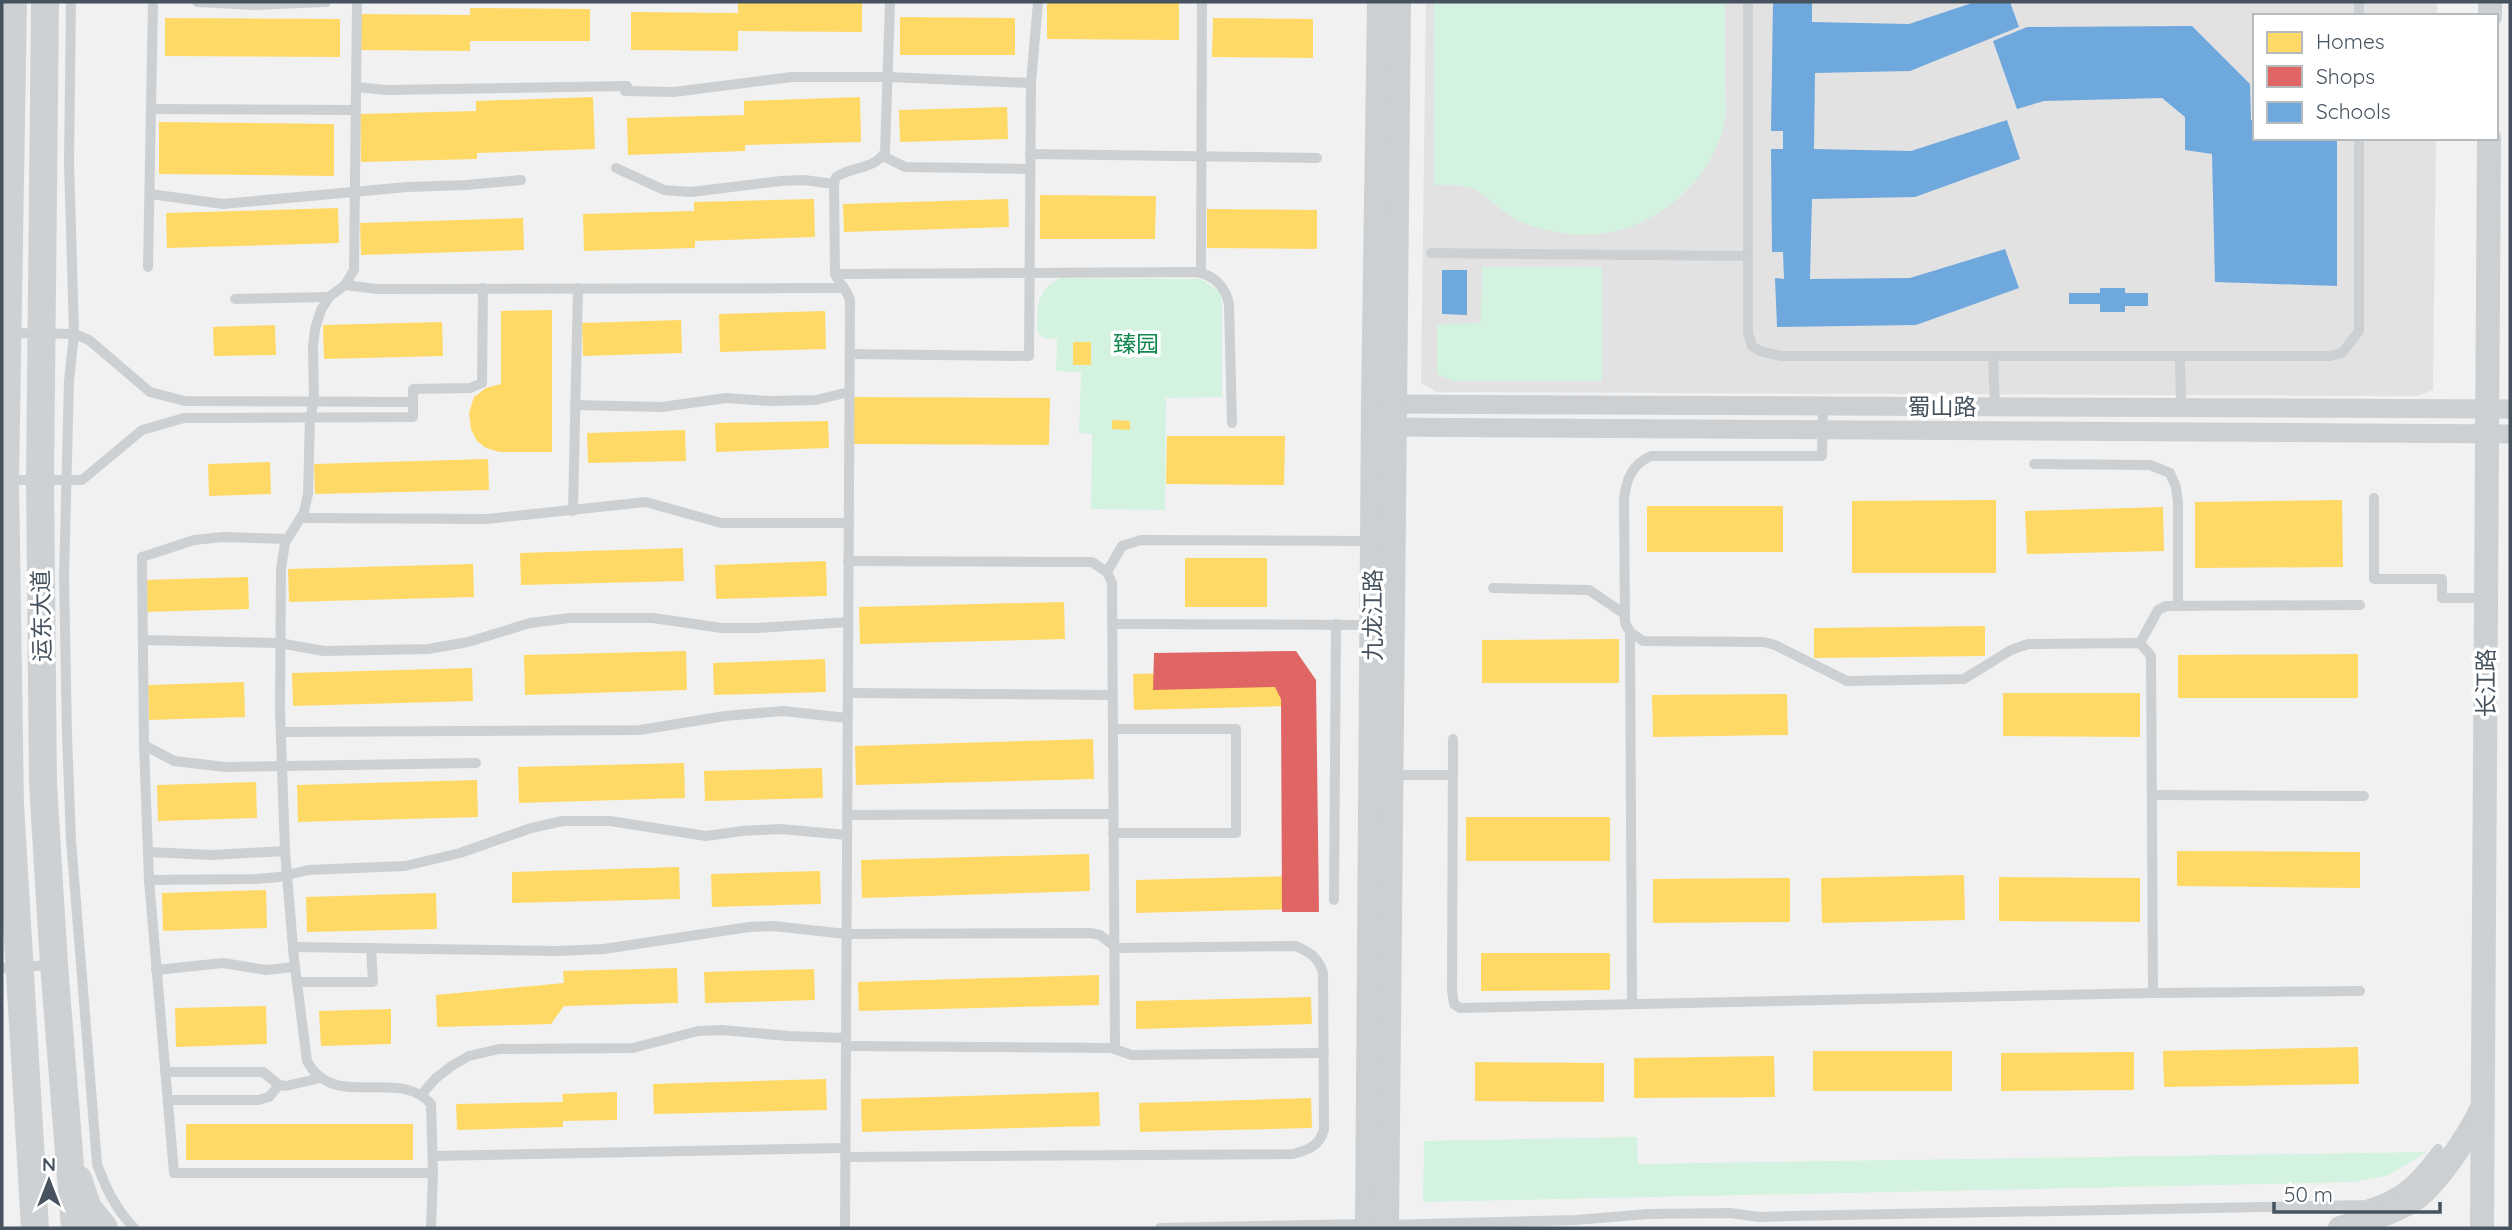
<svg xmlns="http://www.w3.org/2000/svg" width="2512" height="1230" font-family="Quicksand,'Noto Sans SC',sans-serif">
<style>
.education{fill:#e3e2e3}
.green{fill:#d4f2e0}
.homes{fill:#ffd966}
.shops{fill:#e06666}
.schools{fill:#6fa8dc}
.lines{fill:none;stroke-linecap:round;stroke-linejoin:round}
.service{stroke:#cdd0d2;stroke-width:10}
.minor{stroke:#cdd0d2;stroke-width:19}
.tertiary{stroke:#cdd0d2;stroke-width:24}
.secondary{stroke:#ced1d4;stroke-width:28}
.labels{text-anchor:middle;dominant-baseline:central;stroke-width:7;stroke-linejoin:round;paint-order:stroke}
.park-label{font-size:23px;fill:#10884f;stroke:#fff}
.street-label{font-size:23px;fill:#46535f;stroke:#fff}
</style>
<rect width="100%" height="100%" fill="#f2f1f1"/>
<polygon class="education" points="1426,2 2437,2 2437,16 2255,16 2255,138 2436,138 2433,390 2417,396 1436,392 1421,383"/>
<g class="green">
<path d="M 1434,2 L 1725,2 C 1725,30 1725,59 1725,88 C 1725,99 1727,114 1724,125 C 1706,197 1630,248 1556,232 C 1537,229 1517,222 1502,210 C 1493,203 1482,192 1471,188 C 1461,184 1445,186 1434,185 Z"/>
<polygon points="1482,267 1602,267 1602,381 1453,381 1437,374 1437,324 1481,323"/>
<path d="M 1060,278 L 1201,279 L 1220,292 L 1222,304 L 1222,397 L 1166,398 L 1165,510 L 1091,509 L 1092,434 L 1079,433 L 1081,372 L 1056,371 L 1057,339 L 1043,338 L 1037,331 C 1038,306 1035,291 1060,278 Z"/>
<polygon points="1637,1137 1638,1164 2427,1152 2389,1175 2355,1182 1423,1202 1424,1141"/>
</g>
<g class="homes">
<polygon points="738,2 862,2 862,32 738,31 738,51 631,50 631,12 738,13"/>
<polygon points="1047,2 1179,2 1179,40 1047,39"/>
<polygon points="470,8 590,9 590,41 470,41 470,51 359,50 359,14 470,15"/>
<polygon points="900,17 1015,18 1015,55 900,55"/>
<polygon points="165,18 340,19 340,57 165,56"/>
<polygon points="1213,18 1313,19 1313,58 1212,57"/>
<polygon points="593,97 595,149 477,153 477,159 361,162 360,114 476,111 476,101"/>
<polygon points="860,97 861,142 745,145 745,151 628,155 627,118 744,115 744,101"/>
<polygon points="1007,107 1008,139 900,142 899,110"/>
<polygon points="159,122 334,124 334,176 159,174"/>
<polygon points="1040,195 1156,196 1155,239 1040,239"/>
<polygon points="814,199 815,237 695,241 695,248 584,251 583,214 694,211 694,202"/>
<polygon points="1008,199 1009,227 844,232 843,204"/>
<polygon points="338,208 339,243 167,248 166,213"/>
<polygon points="1207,209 1317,210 1317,249 1207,248"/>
<polygon points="523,218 524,250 361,255 360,223"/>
<polygon points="552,310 552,452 500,452 486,448 477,441 471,429 469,413 474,397 486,388 501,384 501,311"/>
<polygon points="825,311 826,349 720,352 719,314"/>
<polygon points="681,320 682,353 583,356 582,323"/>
<polygon points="442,322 443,356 324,359 323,325"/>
<polygon points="275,325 276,355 214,356 213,327"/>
<rect x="1073" y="342" width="18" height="23"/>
<polygon points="851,397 1050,398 1049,445 851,444"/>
<polygon points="1112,420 1130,421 1130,430 1112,429"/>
<polygon points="828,421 829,448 716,452 715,423"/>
<polygon points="685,430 686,461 588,463 587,433"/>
<polygon points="1167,436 1285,436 1284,485 1166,484"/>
<polygon points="488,459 489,490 315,494 314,464"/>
<polygon points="270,462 271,494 209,496 208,464"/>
<polygon points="1996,500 1996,573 1852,573 1852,501"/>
<polygon points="2342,500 2343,567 2195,568 2195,502"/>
<rect x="1647" y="506" width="136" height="46"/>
<polygon points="2163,507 2164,551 2027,554 2025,511"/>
<polygon points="683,548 684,581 521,585 520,553"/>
<rect x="1185" y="558" width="82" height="49"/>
<polygon points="826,561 827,596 716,599 715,565"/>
<polygon points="473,564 474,597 289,602 288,569"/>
<polygon points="248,577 249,609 144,612 143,580"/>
<polygon points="1064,602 1065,639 860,644 859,607"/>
<polygon points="1985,626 1985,656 1814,658 1814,628"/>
<polygon points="1619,639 1619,683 1482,683 1482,640"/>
<polygon points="686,651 687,690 525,695 524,655"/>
<polygon points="2358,654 2358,698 2178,698 2178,655"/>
<polygon points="825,659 826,692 714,695 713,663"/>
<polygon points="472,668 473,701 293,706 292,673"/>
<polygon points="1290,670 1290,706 1134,710 1133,674"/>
<polygon points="244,682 245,717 149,720 148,685"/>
<polygon points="2003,693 2140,693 2140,737 2003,736"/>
<polygon points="1787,694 1788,735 1653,737 1652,695"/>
<polygon points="1093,739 1094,779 856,785 855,746"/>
<polygon points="684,763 685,798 519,803 518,767"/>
<polygon points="822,768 823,798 705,801 704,771"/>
<polygon points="477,780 478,817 298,822 297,785"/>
<polygon points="256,782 257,818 158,821 157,785"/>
<rect x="1466" y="817" width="144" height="44"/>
<polygon points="2177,851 2360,852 2360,888 2177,886"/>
<polygon points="1089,854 1090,891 862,898 861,860"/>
<polygon points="679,867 680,899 512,903 512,872"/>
<polygon points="820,871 821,904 712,907 711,874"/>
<polygon points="1964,875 1965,920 1822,923 1821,878"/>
<polygon points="1295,876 1296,909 1136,913 1136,880"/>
<polygon points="1999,877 2140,878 2140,922 1999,921"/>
<polygon points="1790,878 1790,922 1653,923 1653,879"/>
<polygon points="266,890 267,928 163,931 162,893"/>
<polygon points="436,893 437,929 307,932 306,897"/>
<polygon points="1481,953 1610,953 1610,990 1481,991"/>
<polygon points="677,968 678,1003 564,1006 551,1024 437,1027 436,995 564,983 563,971"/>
<polygon points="814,969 815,1000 705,1003 704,972"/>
<polygon points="1099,975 1099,1005 859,1011 858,982"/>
<polygon points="1311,997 1312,1024 1136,1029 1136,1001"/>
<polygon points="266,1006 267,1044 176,1047 175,1008"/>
<polygon points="391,1009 391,1044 321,1046 319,1011"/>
<polygon points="2358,1047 2359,1084 2164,1087 2163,1051"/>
<rect x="1813" y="1051" width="139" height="40"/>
<polygon points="2134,1052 2134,1090 2001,1091 2001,1053"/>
<polygon points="1774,1056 1775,1097 1634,1098 1634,1058"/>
<polygon points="1475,1062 1604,1063 1604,1102 1475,1101"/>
<polygon points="826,1079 827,1110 654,1114 653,1084"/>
<polygon points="617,1092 617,1120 563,1121 563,1127 457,1130 456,1104 563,1102 562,1094"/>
<polygon points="1099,1092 1100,1126 862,1132 861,1099"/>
<polygon points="1311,1098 1312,1128 1140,1132 1139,1103"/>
<rect x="186" y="1124" width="227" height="36"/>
</g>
<polygon class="shops" points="1296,651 1316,680 1319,912 1282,912 1281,699 1275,687 1153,690 1154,653"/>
<g class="schools">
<polygon points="1773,2 1812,2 1812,22 1909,24 1975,2 2010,2 2019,27 1910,71 1815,73 1814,149 1911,151 2007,120 2020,159 1915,197 1812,199 1810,279 1910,278 2005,249 2019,288 1916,325 1777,327 1775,278 1784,279 1783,252 1772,252 1771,149 1783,149 1783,131 1771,131"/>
<polygon points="2192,26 2250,84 2251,120 2255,120 2255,138 2337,138 2337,286 2215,282 2212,154 2185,150 2185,117 2162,98 2044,101 2017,109 1993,41 2027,27"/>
<polygon points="1442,270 1467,270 1467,315 1442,314"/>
<polygon points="2100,288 2125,288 2125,293 2148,293 2148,306 2125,306 2125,312 2100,312 2100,304 2069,304 2069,293 2100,293"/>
</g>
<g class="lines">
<g class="service">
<path d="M 71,2 L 69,162 L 74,334 L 69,381 L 64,577 L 67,735 L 71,840 L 97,1164 C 106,1189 116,1209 134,1228"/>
<polyline points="197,2 255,5 326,2"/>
<path d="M 357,2 L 354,270 L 345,285 L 329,297 L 321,310 L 315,329 L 313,347 L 314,401 L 310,418 L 308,494 L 304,512 L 285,543 L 281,569 L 280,710 L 285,851 L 294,959 L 307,1061 C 334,1112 398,1066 431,1104 L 433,1173 L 431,1228"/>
<polyline points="1748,2 1748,333 1752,346 1760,351 1780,356 2330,356 2342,353 2359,331 2359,138"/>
<polyline points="2359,2 2359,16"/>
<polyline points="356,87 386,90 627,86"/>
<polyline points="625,91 674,92 792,77 888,77 1031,83"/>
<polyline points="151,109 356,110"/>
<polyline points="1030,154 1317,158"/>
<polyline points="883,156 905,167 1030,169"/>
<polyline points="616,168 664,190 691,192 781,181 804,180 834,184"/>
<polyline points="150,194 223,204 407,187 466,185 521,180"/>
<polyline points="1431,253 1748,256"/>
<polyline points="148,267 153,2"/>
<polyline points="1201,273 1202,2"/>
<path d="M 835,274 L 1197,272 C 1215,276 1225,286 1229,304 L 1232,423"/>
<polyline points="345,285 377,289 844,288"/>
<polyline points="235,299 329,297"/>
<polyline points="8,333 74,334 89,340 150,392 185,401 413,402"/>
<polyline points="850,354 1029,356 1031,83 1038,2"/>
<polyline points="1993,356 1995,407"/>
<polyline points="2180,356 2181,407"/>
<polyline points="575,405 662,407 726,398 768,401 816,400 849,392"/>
<path d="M 1823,406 L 1822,456 L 1651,456 C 1632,464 1626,480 1624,499 L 1625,623 L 1630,632 L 1643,641 L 1764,642 L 1775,645 L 1847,681 L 1964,679 L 2011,650 L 2028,644 L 2140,643 L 2151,656 L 2153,993"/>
<polyline points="2034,464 2150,465 2170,473 2176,487 2178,503 2178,606"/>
<polyline points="7,480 82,480 142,430 184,418 413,417 413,389 470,388 482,383 483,288"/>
<polyline points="2374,498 2374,579 2442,579 2442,598 2485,598"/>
<polyline points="573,511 578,288"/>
<polyline points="301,518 487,519 646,502 721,523 849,523"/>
<polyline points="287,539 223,537 194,540 142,557 144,745 149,880 174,1173 433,1173"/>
<polyline points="848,561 1092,562 1107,572 1112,583 1115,1049"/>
<polyline points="1107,572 1122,546 1141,540 1370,541"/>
<polyline points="1493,588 1589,590 1623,613"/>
<polyline points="1112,624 1370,625"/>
<polyline points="1630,632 1632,1004"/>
<polyline points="143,640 279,643 324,651 428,649 468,642 530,623 570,618 653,618 722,628 757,628 848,622"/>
<polyline points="2140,643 2158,610 2166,606 2360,605"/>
<polyline points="848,693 1112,695"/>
<polyline points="1113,729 1236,729 1236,833 1113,833"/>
<polyline points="281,732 640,730 725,716 783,711 847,718"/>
<polyline points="1453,739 1452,991 1454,1004 1460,1008 2153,993 2360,991"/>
<polyline points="144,745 174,761 225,767 476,763"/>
<polyline points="1392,775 1453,775"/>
<polyline points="2152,795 2364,796"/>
<polyline points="847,815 1113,814"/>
<polyline points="148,852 212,855 285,851"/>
<polyline points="149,880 256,879 279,877 308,870 405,866 460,853 531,828 563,821 610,821 706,836 742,831 780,829 847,835"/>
<polyline points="1334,900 1336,624"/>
<path d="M 293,947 L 558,951 L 604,949 L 749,927 L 773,926 L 846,934 L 1090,933 L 1100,935 L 1117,948 L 1296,946 C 1311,953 1318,957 1323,973 L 1324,1129 C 1320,1146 1308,1150 1293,1154 L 845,1157"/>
<polyline points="2,968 53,965"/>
<polyline points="156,970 223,963 266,970 295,967"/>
<polyline points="297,982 373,982 371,948"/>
<polyline points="846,1046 1111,1048 1132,1055 1324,1053"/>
<polyline points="165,1072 263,1072 279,1085 286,1086 320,1078"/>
<polyline points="421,1095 436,1078 453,1065 469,1056 499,1049 633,1048 698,1031 722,1030 788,1036 846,1038"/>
<polyline points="168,1100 258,1100 269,1097 279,1085"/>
<polyline points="433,1156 845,1148"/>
<path d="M 1387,1225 L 1576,1220 L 1648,1214 L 1730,1213 L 1759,1217 L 1791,1216 L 2366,1205 C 2402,1194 2416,1178 2438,1149"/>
<path d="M 845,1228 L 850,301 C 848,290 839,284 835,274 L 834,184 L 836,177 C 852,166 874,170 885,152 L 890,2"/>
<polyline points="1160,1228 1365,1224"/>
</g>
<g class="minor">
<polyline points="1381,404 2510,409"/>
<polyline points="1381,427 2510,434"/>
</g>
<g class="tertiary">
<polyline points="2490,16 2490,2"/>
<polyline points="1367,1228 1373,404 1379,2"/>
<polyline points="1387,1228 1399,2"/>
<path d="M 2340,1228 C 2365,1221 2389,1215 2412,1201 C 2435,1187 2469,1135 2481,1110"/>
<polyline points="2482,1228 2489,138"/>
</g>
<g class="secondary">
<polyline points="13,2 5,480 10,804 35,1228"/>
<polyline points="45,2 40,480 43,784 54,965 75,1228"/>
<polyline points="78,1179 88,1208 104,1228"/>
</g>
</g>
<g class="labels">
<g class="park-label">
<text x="1136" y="343">臻园</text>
</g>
<g class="street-label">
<text x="1942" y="406">蜀山路</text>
<text transform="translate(1372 615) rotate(-90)">九龙江路</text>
<text transform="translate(41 616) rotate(-91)">运东大道</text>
<text transform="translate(2485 683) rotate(-90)">长江路</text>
</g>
</g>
<rect width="2512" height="1230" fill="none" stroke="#46535f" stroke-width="7"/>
<rect x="2253" y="14" width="245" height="126" fill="#ffffff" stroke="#b5babf" stroke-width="2"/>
<rect x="2267" y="32" width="35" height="21" fill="#ffd966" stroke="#b5babf" stroke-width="2"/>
<text x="2316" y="49" font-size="21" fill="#46535f">Homes</text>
<rect x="2267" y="66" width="35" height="21" fill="#e06666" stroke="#b5babf" stroke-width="2"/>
<text x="2316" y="84" font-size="21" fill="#46535f">Shops</text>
<rect x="2267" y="102" width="35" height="21" fill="#6fa8dc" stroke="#b5babf" stroke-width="2"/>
<text x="2316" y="119" font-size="21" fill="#46535f">Schools</text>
<g transform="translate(49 1181)" stroke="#ffffff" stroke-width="5" paint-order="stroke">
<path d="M0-5L12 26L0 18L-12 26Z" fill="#46535f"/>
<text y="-10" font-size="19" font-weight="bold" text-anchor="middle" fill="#46535f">N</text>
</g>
<path d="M2274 1202v10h166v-10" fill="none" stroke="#46535f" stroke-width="3.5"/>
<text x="2284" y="1202" font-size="21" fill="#46535f" stroke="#ffffff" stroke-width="5" paint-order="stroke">50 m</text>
</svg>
